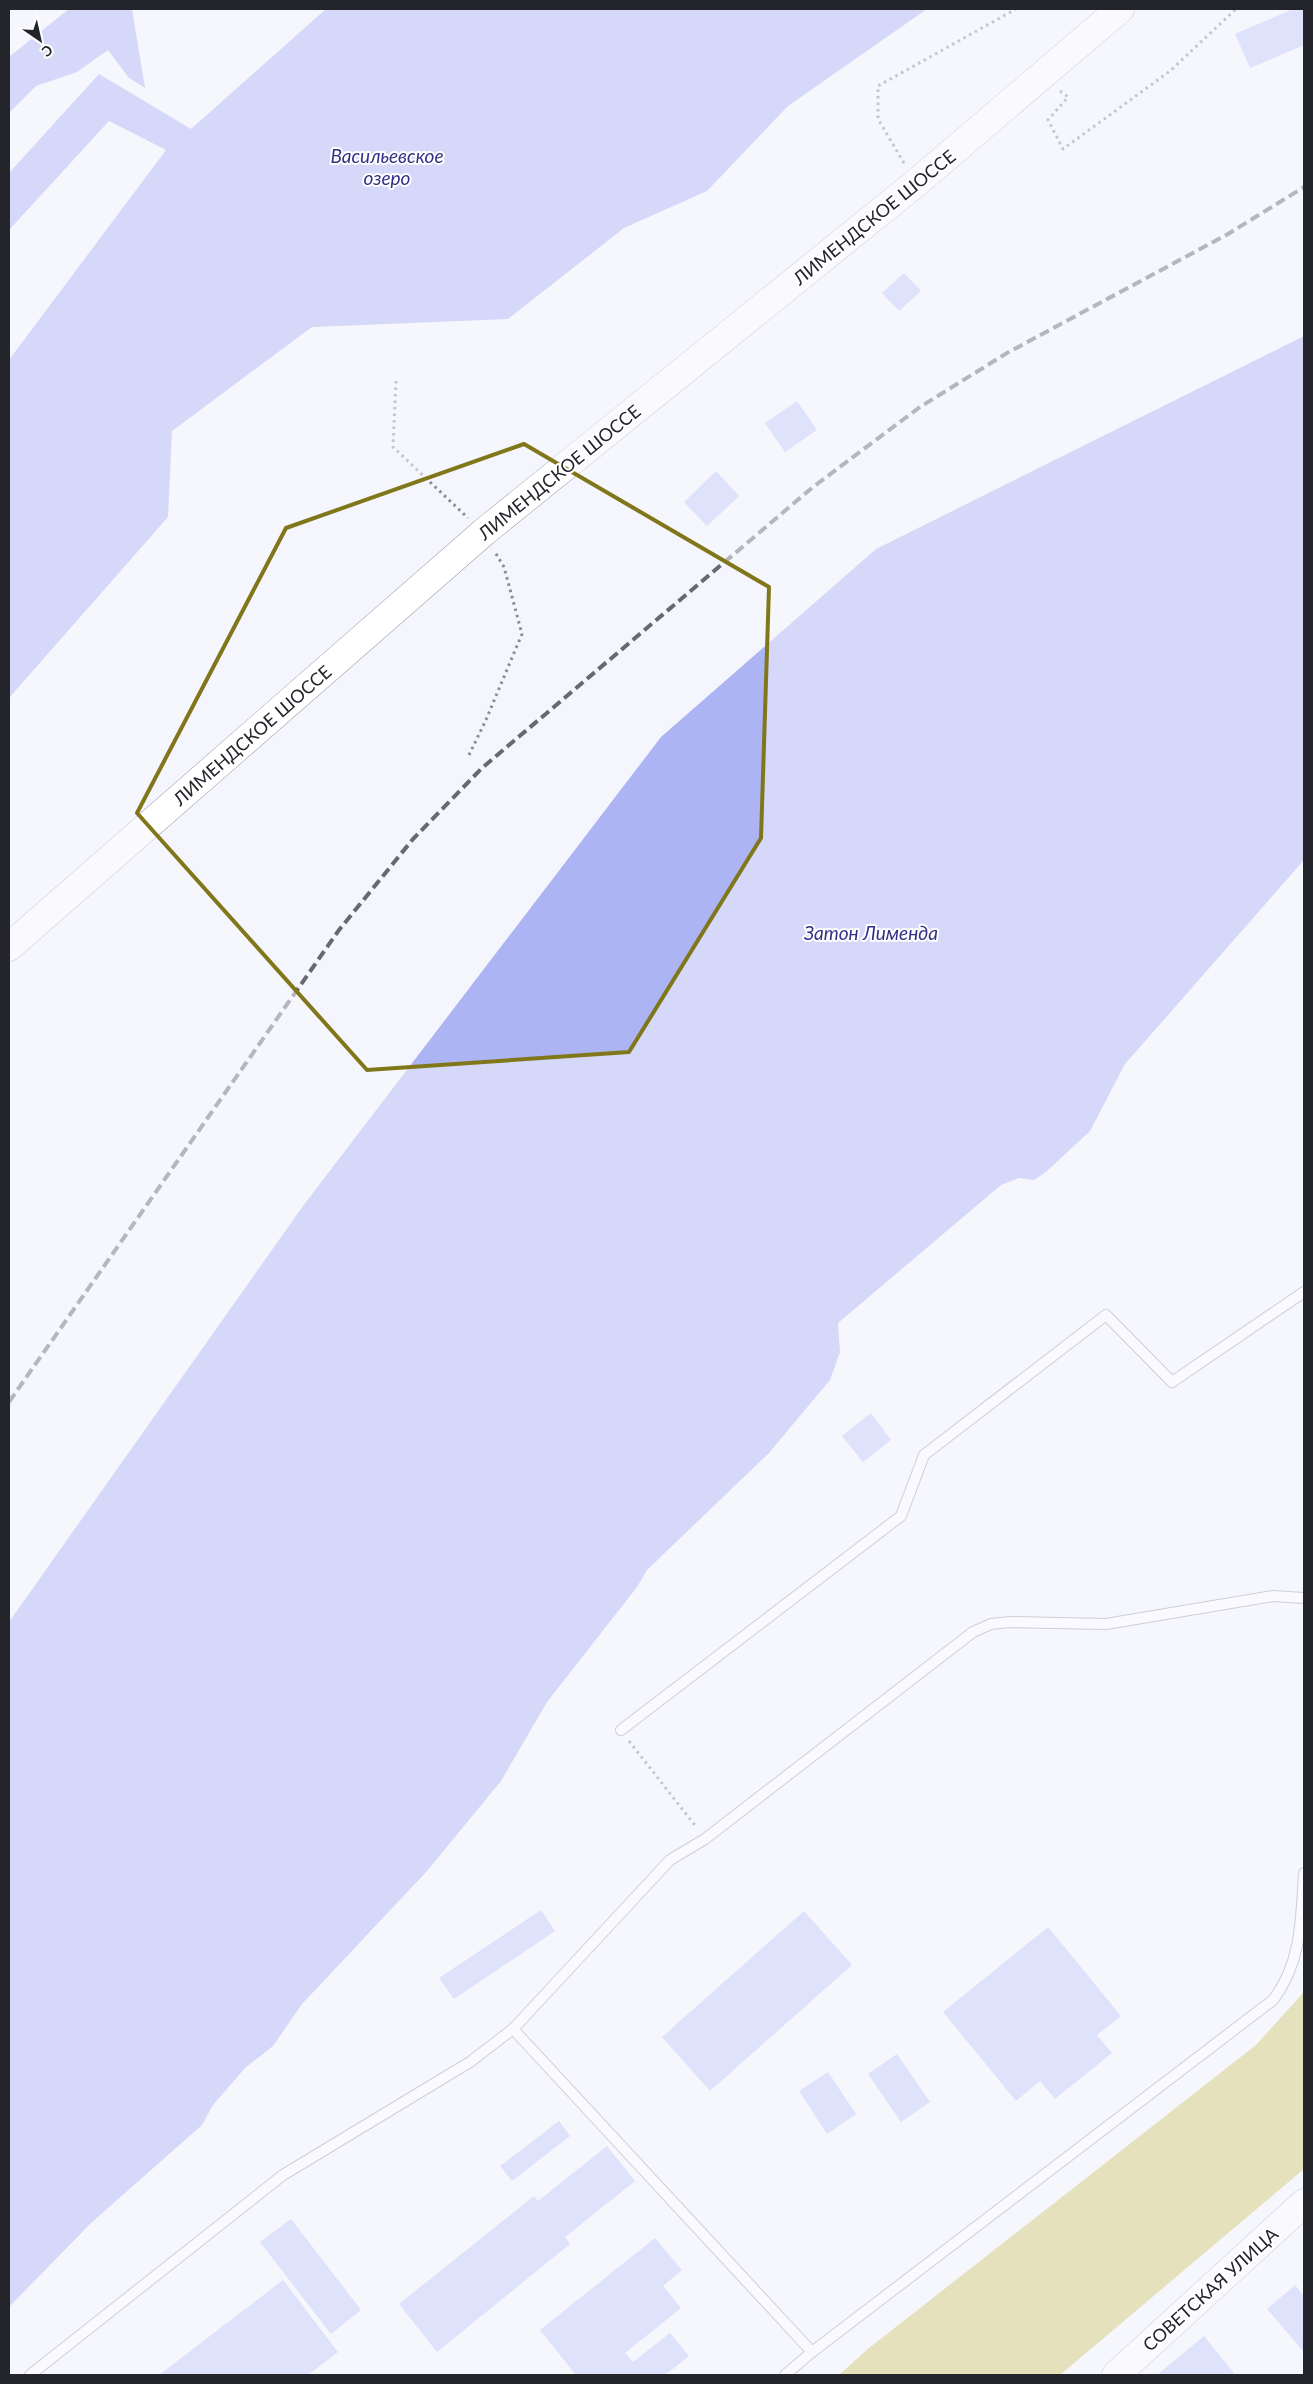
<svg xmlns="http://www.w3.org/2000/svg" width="1313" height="2384" font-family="Lato,sans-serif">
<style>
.forest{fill:#d1c76e}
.water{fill:#adb4f3}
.building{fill:#c3c9f9}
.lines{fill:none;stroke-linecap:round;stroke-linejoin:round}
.lane-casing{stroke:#9c9eae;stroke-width:12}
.primary-casing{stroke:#9c9eae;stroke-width:29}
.path{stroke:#8b8c92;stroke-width:3;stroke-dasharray:2.5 4;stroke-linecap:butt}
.lane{stroke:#fff;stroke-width:10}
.primary{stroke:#fff;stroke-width:28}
.rail{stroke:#68696f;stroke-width:4;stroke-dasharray:10 5;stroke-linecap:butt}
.marked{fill:none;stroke:#80761a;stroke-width:4;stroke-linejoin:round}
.labels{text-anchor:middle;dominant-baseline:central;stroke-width:4;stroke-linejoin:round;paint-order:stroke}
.street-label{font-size:18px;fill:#24252b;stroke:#fff}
.water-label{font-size:19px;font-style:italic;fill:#343087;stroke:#fff}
</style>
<rect width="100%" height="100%" fill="#f5f6fd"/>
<polygon class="forest" points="1304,1992 1304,2169 1060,2375 839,2375 869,2348 1256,2045"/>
<g class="water">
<polygon points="69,9 132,9 145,88 129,78 108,50 77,72 36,86 9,113 9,57"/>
<polygon points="326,9 927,9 788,106 707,191 624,228 508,319 312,327 172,431 168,517 9,698 9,360 166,150 109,121 9,230 9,173 99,74 191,129"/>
<polygon points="1304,336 1304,860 1125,1064 1090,1131 1047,1171 1034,1180 1019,1178 1001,1185 838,1323 840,1352 830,1380 769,1453 647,1570 637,1587 547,1702 501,1781 427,1871 302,2004 273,2046 245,2068 213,2105 202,2125 91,2223 9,2307 9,1622 303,1206 661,737 876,549"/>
</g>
<g class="building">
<polygon points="1293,9 1304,9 1304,45 1250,68 1235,34"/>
<polygon points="904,273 921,291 899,311 882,293"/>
<polygon points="797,401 817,430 785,452 765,423"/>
<polygon points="716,471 739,496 707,526 684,502"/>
<polygon points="871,1413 891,1440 863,1462 842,1436"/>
<polygon points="541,1910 555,1931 454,1999 439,1978"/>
<polygon points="804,1911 852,1965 710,2091 662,2037"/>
<polygon points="1048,1927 1121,2016 1097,2035 1112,2053 1055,2099 1040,2081 1016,2101 943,2012"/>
<polygon points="897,2054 930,2102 901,2122 868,2074"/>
<polygon points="828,2072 856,2114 827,2134 799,2091"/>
<polygon points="559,2121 570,2136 512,2181 500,2166"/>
<polygon points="607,2146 635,2181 565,2237 570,2244 437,2352 399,2304 534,2196 538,2201"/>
<polygon points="291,2219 361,2310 331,2334 260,2242"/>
<polygon points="655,2238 682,2270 663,2286 681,2308 625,2353 633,2362 670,2333 689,2356 665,2375 576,2375 540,2330"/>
<polygon points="283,2280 338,2352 308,2375 159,2375"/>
<polygon points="1295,2285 1304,2296 1304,2352 1267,2309"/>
<polygon points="1204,2336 1234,2373 1232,2375 1157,2375"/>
</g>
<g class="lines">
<g class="lane-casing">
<g id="lane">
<polyline points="621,1730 901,1516 924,1455 1106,1315 1172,1382 1304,1292"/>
<polyline points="513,2029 812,2352"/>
<polyline points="30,2375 283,2175 470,2062 513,2029 670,1860 705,1839 973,1632 991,1624 1010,1622 1106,1624 1273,1596 1304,1598"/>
<path d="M 785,2375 L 812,2352 L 1273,2000 C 1302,1962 1301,1918 1304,1873"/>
</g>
</g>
<g class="primary-casing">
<g id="primary">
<polyline points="9,947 484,532 916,183 1120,9"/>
<polyline points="1116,2375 1304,2203"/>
</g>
</g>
<g class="path">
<polyline points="1060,91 1068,97 1048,120 1063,149 1170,71 1236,9"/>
<polyline points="904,163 878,119 878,86 1016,9"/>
<polyline points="396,381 393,447 468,518"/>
<polyline points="469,755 485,722 522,634 504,567 495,552"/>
<polyline points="629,1741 697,1828"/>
</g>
<use href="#lane" class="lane"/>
<use href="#primary" class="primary"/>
<polyline class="rail" points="9,1402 339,930 413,839 482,768 813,487 920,407 1007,353 1228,234 1304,187"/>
</g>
<path d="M0 0H1313V2384H0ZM 524,444 L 769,587 L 761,838 L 629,1052 L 367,1070 L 137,813 L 286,528 Z" fill="#f5f6fd" fill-opacity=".55" fill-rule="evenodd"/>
<path class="marked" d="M 524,444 L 769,587 L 761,838 L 629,1052 L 367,1070 L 137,813 L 286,528 Z"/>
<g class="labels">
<g class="street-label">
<text transform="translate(874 217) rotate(-39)">ЛИМЕНДСКОЕ ШОССЕ</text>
<text transform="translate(559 472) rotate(-39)">ЛИМЕНДСКОЕ ШОССЕ</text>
<text transform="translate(252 735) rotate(-41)">ЛИМЕНДСКОЕ ШОССЕ</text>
<text transform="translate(1210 2289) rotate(-42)">СОВЕТСКАЯ УЛИЦА</text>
</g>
<g class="water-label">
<text x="387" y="155">Васильевское<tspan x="387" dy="22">озеро</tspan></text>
<text x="871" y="932">Затон Лименда</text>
</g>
</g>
<rect width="1313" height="2384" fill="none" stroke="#24252b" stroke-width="20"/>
<g transform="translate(40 40) rotate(146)" stroke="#ffffff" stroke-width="4" paint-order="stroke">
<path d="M0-4L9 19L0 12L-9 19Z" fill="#24252b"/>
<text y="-8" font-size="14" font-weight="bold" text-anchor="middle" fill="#24252b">С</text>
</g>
</svg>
